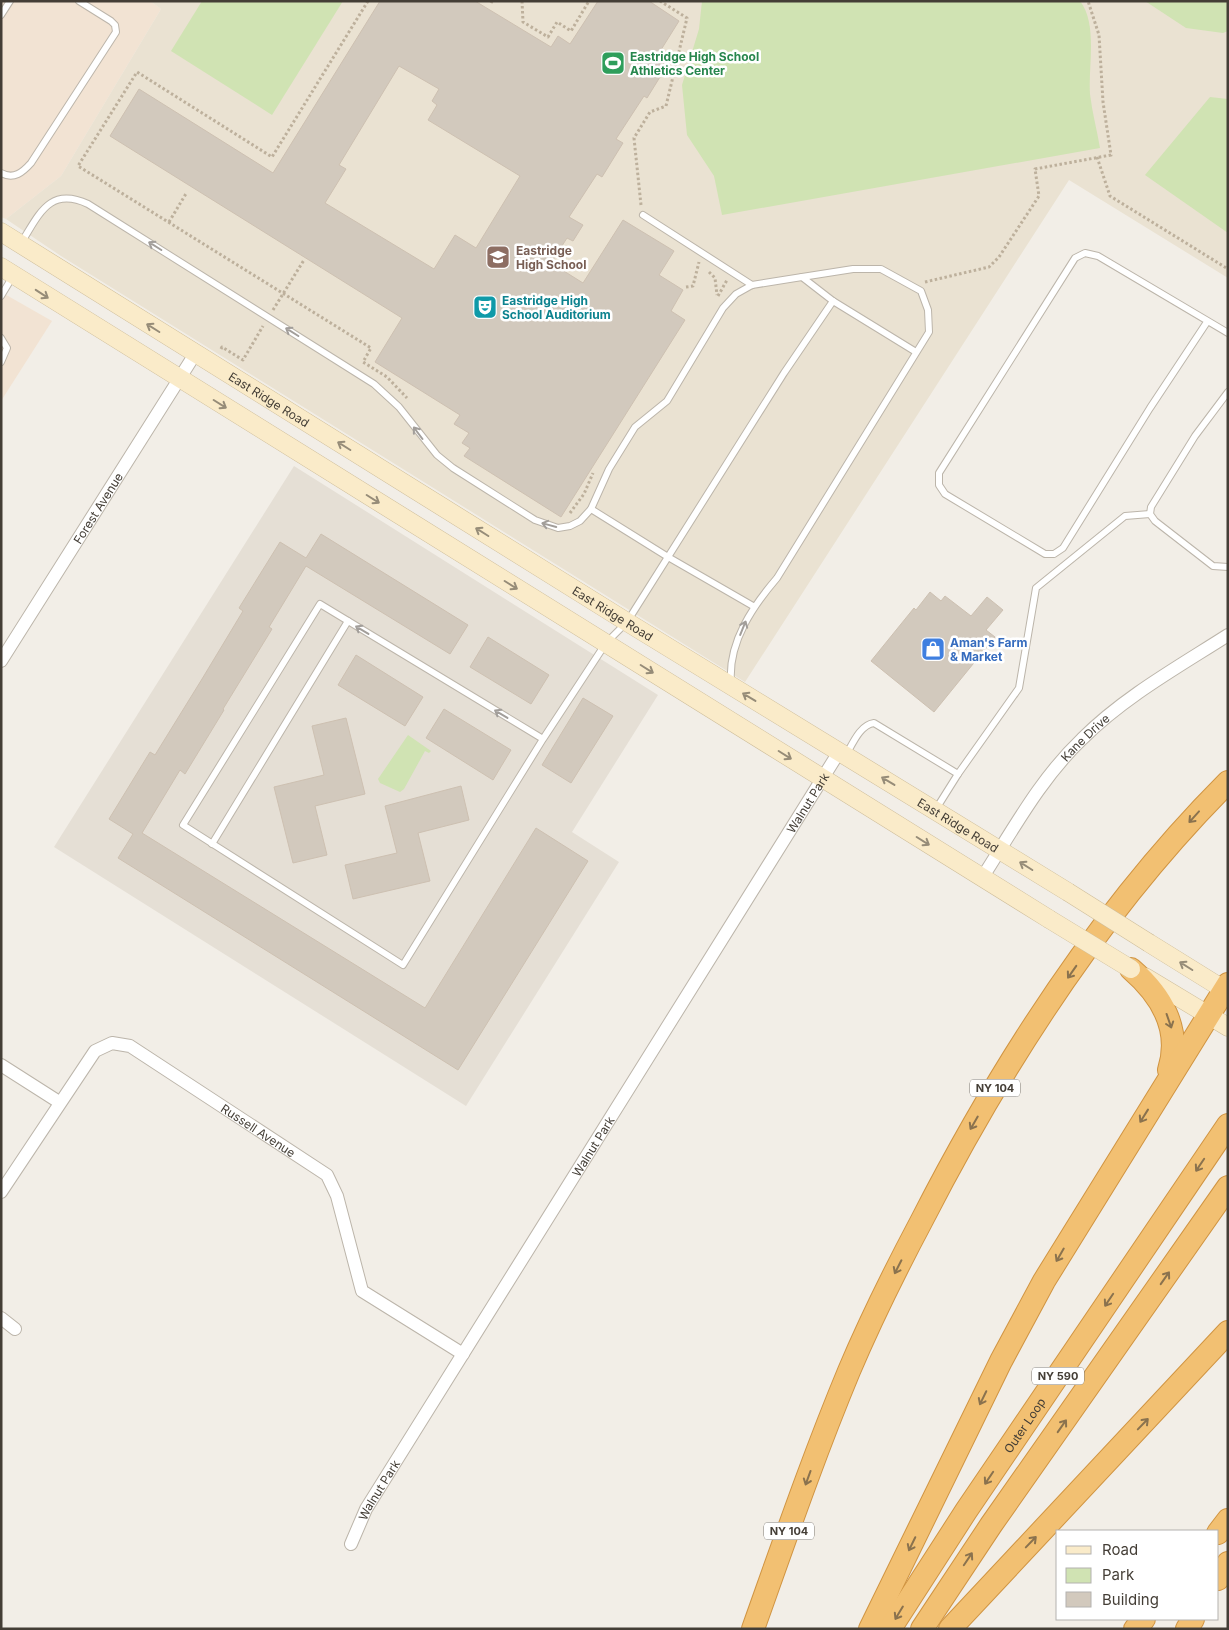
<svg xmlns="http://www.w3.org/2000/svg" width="1229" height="1630" font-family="Inter,sans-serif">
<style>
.residential{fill:#e5dfd5}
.commercial{fill:#f2e3d3}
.education{fill:#eae2d2}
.green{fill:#d0e3b3}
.building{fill:#d2c9bd;stroke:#cdc0b1;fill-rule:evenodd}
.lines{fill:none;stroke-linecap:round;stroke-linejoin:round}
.lane-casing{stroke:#bcb5aa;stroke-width:8}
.street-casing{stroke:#bcb5aa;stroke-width:14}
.secondary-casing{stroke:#cebd9a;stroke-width:19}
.highway-casing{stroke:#d09442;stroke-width:24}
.path{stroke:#bdb09c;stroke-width:3;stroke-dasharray:2.5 2.5;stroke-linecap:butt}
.lane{stroke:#fff;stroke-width:6}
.street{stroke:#fff;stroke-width:12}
.secondary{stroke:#faebc9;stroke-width:18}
.highway{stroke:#f2c072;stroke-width:22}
.secondary-bridge-casing{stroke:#cebd9a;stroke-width:19;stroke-linecap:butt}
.secondary-bridge{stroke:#faebc9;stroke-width:18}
.oneway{stroke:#a29e9a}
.oneway2{stroke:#968c78}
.oneway3{stroke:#8a724e}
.labels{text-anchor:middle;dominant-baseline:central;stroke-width:5;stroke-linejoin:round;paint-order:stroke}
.shield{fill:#fff;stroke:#7c7872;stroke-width:1}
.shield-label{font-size:11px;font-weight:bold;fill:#443e36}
.leisure-label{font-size:12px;font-weight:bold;fill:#27864d;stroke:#fff;text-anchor:start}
.education-label{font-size:12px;font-weight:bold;fill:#785e54;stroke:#fff;text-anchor:start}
.culture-label{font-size:12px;font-weight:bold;fill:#0d838f;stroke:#fff;text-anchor:start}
.street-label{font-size:12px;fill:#443e36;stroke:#fff}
.shop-label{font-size:12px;font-weight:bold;fill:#366cbe;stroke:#fff;text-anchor:start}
</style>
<rect width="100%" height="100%" fill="#f2eee7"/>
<polygon class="residential" points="294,466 658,695 572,832 619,862 466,1106 54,847"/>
<g class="commercial">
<polygon points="1,1 150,1 161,9 61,176 6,219 1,217"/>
<polygon points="1,292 52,321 1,401"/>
</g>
<polygon class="education" points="150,1 1228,1 1228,278 1069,180 745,682 61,256 6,219 61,176 161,9"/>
<g class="green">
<polygon points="202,1 343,1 272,115 171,51"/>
<path d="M 702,1 L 1080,1 C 1098,24 1088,67 1090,94 C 1092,112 1097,130 1100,148 L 722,215 L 714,176 L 687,135 L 682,85 L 699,29 Z"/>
<polygon points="1145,1 1228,1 1228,31 1223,33 1186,28"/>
<polygon points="1210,97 1228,99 1228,233 1145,175"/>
<polygon points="408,735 431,751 429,753 425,751 404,789 400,792 380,783 378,779"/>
</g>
<g class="building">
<path d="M 380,1 L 475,1 L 551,47 L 558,36 L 570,44 L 598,1 L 649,1 L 679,21 L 659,53 L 667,58 L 656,75 L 660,77 L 647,98 L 644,96 L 616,139 L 623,143 L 602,177 L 597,174 L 569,217 L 583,225 L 573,241 L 567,238 L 551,263 L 583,283 L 623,220 L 674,251 L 659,275 L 683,290 L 671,311 L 685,320 L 561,517 L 464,456 L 470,448 L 462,443 L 469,433 L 454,424 L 460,415 L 375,362 L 402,318 L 110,136 L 139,89 L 273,173 ZM 399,66 L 439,89 L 432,101 L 437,105 L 428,120 L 520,176 L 476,248 L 455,235 L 434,269 L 325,203 L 346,169 L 339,165 Z"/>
<polygon points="321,534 468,625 450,654 306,566 269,627 272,629 223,709 224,710 185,774 180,770 142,833 425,1008 536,828 588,861 458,1070 118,858 133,834 109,819 150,752 155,755 202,679 243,611 239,608 280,542 306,558"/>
<polygon points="930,592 941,601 945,596 971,616 987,597 1003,610 986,630 995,637 934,712 871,661 914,608 916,610"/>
<polygon points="488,637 549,675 531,704 470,667"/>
<polygon points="356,655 423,697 405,726 338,685"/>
<polygon points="583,698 613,716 571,783 542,765"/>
<polygon points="444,709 511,750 493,780 426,738"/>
<polygon points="346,718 365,794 315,806 327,855 293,863 274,787 324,775 312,726"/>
<polygon points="461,786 469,820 418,833 430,881 353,899 345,865 397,853 385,806"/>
</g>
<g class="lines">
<g class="lane-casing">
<g id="lane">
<polyline points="1,15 10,1"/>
<path d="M 1,173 C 14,180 23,172 31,163 L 116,32 L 115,25 L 111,21 L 79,1"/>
<polyline points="643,215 752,285"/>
<path d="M 21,243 C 39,215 49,186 88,204 L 374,384 L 399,407 L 437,455 L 453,468 L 535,520 L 558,528 L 570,526 L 580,521 L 591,509 L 609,469 L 635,427 L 667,401 L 723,308 L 736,294 L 752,285 L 802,277"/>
<polyline points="1,296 13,276"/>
<polyline points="1207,322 1150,408 1063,548 1054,554 1045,554 945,494 939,485 939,473 1075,258 1085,253 1098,256 1228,333"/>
<polyline points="1,338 7,348 1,362"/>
<polyline points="1228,392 1195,436 1151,507 1150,514 1155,521 1213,566 1228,567"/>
<polyline points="591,509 668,557 753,606"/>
<path d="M 731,682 C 728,642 753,606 777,578 L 929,332 L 928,310 L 921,291 L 881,269 L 853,269 L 802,277 L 833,301 L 916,352"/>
<polyline points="543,739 320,604 183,825 403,965 543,739 606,643 627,622 784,373 833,301"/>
<path d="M 846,755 C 853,743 860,725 874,723 L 958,774 L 936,809"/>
<polyline points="958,774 1019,688 1036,588 1125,516 1150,514"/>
<polyline points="212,844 348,621"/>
</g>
</g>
<g class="street-casing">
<g id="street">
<path id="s1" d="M 1,661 L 195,354"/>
<path id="s2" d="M 982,878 C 1013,830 1040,779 1082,739 C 1124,697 1178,667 1228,635"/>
<polyline points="1,1065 59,1102"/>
<path id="s3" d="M 1,1192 L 95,1051 L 112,1043 L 130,1046 L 327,1175 L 337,1196 L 362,1291 L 463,1354"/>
<polyline points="1,1318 15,1329"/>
<path id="s4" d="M 351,1544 L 366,1509 L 839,752"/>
</g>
</g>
<g class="secondary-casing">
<g id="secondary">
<path id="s5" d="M 1,232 L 627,622 L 1068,892"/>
<polyline points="1,267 1049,919"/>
<polyline points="1149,943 1228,992"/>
<polyline points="1145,977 1228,1027"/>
</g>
</g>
<g class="highway-casing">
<g id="highway">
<path d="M 1131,969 C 1161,995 1182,1029 1169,1070"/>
<polyline points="1218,1533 1228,1520"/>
<polyline points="1218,1579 1228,1563"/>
<path d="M 753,1629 C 784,1542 814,1455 849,1371 C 871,1319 896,1269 922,1220 C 1003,1062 1102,908 1228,782"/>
<polyline points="870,1629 1001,1361 1044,1281 1228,984"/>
<path id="s6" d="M 890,1629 L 966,1511 L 1228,1125"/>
<polyline points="922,1629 991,1525 1228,1187"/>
<polyline points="950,1629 1228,1332"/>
<polyline points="1135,1629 1144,1619"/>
<polyline points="1187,1629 1193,1619"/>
</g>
</g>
<g class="path">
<polyline points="368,1 272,157 137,72 78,166 371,348 363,362 387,377 407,398"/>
<polyline points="522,1 523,22 548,37 557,22 571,31 589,1"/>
<polyline points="491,3 492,1"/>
<polyline points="1097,157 1110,196 1228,269"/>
<polyline points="641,205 634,138 650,112 666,106 687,18 660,1"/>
<polyline points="169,222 187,192"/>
<polyline points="709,272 715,278 717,295"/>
<polyline points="925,282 989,267 999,257 1039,196 1035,169 1111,155 1103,102 1099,35 1088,1"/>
<polyline points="686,287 693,286 699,262"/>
<polyline points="718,296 727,280"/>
<polyline points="273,310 304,260"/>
<polyline points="221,349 222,347 243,360 263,326"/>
<polyline points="570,513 584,494 593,473"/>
</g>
<use href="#lane" class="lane"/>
<use href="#street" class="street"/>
<use href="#secondary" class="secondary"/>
<use href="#highway" class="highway"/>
<g class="secondary-bridge-casing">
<g id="secondary-bridge">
<polyline points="1068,892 1149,943"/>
<polyline points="1049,919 1131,969"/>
</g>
</g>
<use href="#secondary-bridge" class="secondary-bridge"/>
</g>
<defs><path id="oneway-shaft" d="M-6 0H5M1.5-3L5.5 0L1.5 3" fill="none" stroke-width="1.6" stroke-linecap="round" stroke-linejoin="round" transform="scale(1.25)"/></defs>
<g class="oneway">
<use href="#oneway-shaft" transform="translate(155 246) rotate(-148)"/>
<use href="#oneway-shaft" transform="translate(292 332) rotate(-148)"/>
<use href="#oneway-shaft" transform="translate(418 433) rotate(-127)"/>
<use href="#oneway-shaft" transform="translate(549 525) rotate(-165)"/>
<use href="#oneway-shaft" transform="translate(743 628) rotate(-68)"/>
<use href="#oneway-shaft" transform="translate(362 630) rotate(-149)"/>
<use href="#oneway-shaft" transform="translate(501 714) rotate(-149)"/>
</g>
<g class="oneway2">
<use href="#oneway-shaft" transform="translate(42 294) rotate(33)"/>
<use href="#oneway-shaft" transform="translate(153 328) rotate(-148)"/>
<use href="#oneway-shaft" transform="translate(220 404) rotate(32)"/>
<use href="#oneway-shaft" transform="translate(344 446) rotate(-148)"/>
<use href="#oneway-shaft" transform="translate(373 499) rotate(32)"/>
<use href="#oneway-shaft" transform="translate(482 532) rotate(-148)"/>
<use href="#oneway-shaft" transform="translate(511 585) rotate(32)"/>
<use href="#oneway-shaft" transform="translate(647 669) rotate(32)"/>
<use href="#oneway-shaft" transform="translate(749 697) rotate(-149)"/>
<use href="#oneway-shaft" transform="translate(785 755) rotate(32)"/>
<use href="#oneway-shaft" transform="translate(888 781) rotate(-149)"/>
<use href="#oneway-shaft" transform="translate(923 841) rotate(32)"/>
<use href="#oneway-shaft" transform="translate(1026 866) rotate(-148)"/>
<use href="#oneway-shaft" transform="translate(1186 966) rotate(-148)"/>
</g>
<g class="oneway3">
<use href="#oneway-shaft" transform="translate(1194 817) rotate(132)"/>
<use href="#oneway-shaft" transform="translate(1072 972) rotate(125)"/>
<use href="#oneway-shaft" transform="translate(1169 1021) rotate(71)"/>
<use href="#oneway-shaft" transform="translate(1144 1116) rotate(122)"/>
<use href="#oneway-shaft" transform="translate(974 1123) rotate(120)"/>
<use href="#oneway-shaft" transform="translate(1200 1165) rotate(124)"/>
<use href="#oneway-shaft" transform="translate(1060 1255) rotate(120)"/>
<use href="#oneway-shaft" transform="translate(898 1267) rotate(117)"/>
<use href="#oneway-shaft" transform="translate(1165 1278) rotate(-55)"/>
<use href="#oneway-shaft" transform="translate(1109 1300) rotate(124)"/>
<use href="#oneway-shaft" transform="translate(983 1398) rotate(116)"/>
<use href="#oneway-shaft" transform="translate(1143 1424) rotate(-46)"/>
<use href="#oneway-shaft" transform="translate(1062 1426) rotate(-55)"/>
<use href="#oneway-shaft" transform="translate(808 1478) rotate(110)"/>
<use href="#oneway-shaft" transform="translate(989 1478) rotate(124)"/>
<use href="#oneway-shaft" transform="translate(1031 1542) rotate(-46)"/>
<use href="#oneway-shaft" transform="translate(912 1544) rotate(116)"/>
<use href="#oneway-shaft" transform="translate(968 1559) rotate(-56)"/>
<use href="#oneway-shaft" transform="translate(899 1613) rotate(121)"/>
</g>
<defs>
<g id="stadium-square" transform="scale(1.25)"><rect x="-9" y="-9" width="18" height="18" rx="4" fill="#2e9e5b" stroke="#fff"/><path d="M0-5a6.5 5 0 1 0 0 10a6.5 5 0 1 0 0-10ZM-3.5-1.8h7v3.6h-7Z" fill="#fff"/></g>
<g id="school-square" transform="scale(1.25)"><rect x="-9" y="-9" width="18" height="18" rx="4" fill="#8d6e63" stroke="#fff"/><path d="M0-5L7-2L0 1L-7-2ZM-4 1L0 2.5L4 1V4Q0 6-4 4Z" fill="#fff"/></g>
<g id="theatre-square" transform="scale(1.25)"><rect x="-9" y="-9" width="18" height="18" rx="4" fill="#0f9aa8" stroke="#fff"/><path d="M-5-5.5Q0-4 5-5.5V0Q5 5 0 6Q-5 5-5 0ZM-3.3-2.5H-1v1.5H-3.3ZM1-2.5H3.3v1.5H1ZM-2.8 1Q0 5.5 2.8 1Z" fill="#fff"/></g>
<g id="shop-square" transform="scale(1.25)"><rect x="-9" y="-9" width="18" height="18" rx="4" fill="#3f7fe0" stroke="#fff"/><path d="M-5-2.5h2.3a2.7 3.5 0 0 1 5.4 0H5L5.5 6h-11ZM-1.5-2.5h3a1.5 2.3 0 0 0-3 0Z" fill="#fff"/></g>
</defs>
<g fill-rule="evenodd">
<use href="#stadium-square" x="613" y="63"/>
<use href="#school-square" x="498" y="257"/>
<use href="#theatre-square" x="485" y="307"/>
<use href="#shop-square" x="933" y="649"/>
</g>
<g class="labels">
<g class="shield">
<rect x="970" y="1079.5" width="50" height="17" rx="4"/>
<rect x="1032" y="1367.5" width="52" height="17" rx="4"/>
<rect x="764" y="1522.5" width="50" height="17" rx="4"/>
</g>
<g class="shield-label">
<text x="995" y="1088">NY 104</text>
<text x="1058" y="1376">NY 590</text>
<text x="789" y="1531">NY 104</text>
</g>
<g class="leisure-label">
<text x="630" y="56">Eastridge High School<tspan x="630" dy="14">Athletics Center</tspan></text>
</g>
<g class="education-label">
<text x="516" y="250">Eastridge<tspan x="516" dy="14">High School</tspan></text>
</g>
<g class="culture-label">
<text x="502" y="300">Eastridge High<tspan x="502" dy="14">School Auditorium</tspan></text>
</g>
<g class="street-label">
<text stroke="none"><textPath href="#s5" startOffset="316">East Ridge Road</textPath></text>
<text stroke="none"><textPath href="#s1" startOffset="181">Forest Avenue</textPath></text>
<text stroke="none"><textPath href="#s5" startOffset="721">East Ridge Road</textPath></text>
<text stroke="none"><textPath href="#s2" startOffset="175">Kane Drive</textPath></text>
<text stroke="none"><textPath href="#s4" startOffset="871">Walnut Park</textPath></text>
<text stroke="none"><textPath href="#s5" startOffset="1126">East Ridge Road</textPath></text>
<text stroke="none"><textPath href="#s3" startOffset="360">Russell Avenue</textPath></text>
<text stroke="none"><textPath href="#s4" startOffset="466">Walnut Park</textPath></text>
<text stroke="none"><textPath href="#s6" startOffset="244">Outer Loop</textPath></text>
<text stroke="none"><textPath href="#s4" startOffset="61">Walnut Park</textPath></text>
</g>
<g class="shop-label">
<text x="950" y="642">Aman's Farm<tspan x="950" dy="14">&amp; Market</tspan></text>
</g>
</g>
<rect width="1229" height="1630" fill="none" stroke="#443e36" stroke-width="5"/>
<rect x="1056" y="1530" width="162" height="90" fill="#ffffff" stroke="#b4b2af"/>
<rect x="1066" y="1546" width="25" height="8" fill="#faebc9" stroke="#b4b2af"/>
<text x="1102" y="1555" font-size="15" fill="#443e36">Road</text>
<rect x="1066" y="1568" width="25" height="15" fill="#d0e3b3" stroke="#b4b2af"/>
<text x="1102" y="1580" font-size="15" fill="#443e36">Park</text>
<rect x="1066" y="1592" width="25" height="15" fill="#d2c9bd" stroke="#b4b2af"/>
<text x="1102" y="1605" font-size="15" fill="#443e36">Building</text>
</svg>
